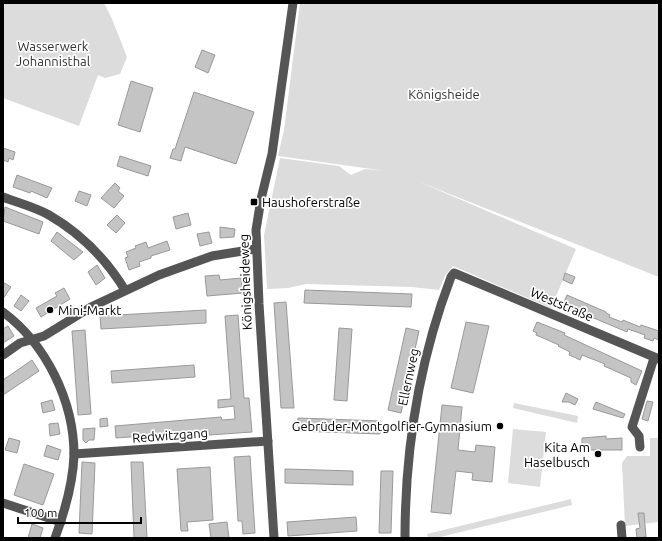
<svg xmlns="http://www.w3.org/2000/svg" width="662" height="541" font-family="Ubuntu,sans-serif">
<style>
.green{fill:#dcdcdc}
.building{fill:#c4c4c4;stroke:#999}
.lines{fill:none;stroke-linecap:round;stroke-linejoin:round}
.minor{stroke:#555;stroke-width:9}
.poi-dot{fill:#000;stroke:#fff;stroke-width:1.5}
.labels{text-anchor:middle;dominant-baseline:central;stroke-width:3.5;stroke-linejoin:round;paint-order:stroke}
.park-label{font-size:13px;fill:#333;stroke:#fff}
.poi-label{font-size:13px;fill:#000;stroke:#fff;text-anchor:start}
.street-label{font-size:13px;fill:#000;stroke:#fff}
</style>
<rect width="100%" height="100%" fill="#fff"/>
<g class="green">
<polygon points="3,3 104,3 112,19 127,57 120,74 105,78 98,75 79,126 3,98"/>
<polygon points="300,3 659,3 659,277 417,181 576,249 551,308 453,266 445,276 439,290 412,287 306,284 288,288 267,289 264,235 280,158 339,166 351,175 365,169 386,171 278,156 284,130"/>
<polygon points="514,403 578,416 577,423 513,408"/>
<polygon points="513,429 546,432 540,487 508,483"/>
<polygon points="650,438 659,438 659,522 625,526 622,463 627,456 650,456"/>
<polygon points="571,499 572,505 436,538 428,538 427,534"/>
</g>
<g class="building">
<polygon points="202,50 215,55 208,73 195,67"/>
<polygon points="131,81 153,88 140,132 118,125"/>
<polygon points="194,92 254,112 236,164 185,147 181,161 170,158 173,149 175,149"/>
<polygon points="3,148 15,152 13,160 9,158 8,162 3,160"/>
<polygon points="120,156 151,166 148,176 117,166"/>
<polygon points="17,175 52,188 47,198 31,191 30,193 13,187"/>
<polygon points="115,183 120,188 118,191 124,196 114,208 101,198"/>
<polygon points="79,191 91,195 87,206 75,201"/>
<polygon points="5,207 43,222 39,234 3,221"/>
<polygon points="188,213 191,225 176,229 173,217"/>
<polygon points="117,215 125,223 116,233 107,225"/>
<polygon points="220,227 235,229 234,237 220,238"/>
<polygon points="57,232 83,252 74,260 51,241"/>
<polygon points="209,232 212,243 200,246 197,234"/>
<polygon points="167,241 170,250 151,256 151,258 139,262 140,266 129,270 125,258 128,257 126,252 136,248 135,246 146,242 148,248"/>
<polygon points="97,265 105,278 96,285 88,272"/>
<polygon points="565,273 575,277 572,284 563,280"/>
<polygon points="219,275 220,280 241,278 243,293 207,296 205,276"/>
<polygon points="3,282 11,287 3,299"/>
<polygon points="64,288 70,299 41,317 36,308 57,296 55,293"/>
<polygon points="305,290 412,294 411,307 304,303"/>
<polygon points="21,295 29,301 21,311 14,306"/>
<polygon points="567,295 606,312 606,313 610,315 609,317 622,322 623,320 640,327 641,325 659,331 659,340 654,338 653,341 644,338 645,335 628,329 627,332 563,305"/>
<polygon points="286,302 294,408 281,408 274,303"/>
<polygon points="206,310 206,323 101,329 100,316"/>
<polygon points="238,315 244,398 249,398 252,432 209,435 209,431 116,438 115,426 221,417 222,420 235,419 234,406 218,408 218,400 231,399 225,316"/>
<polygon points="466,322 489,326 473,393 451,388"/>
<polygon points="537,322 565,333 564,335 642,371 636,385 631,382 631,378 604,366 605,364 582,355 580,360 574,357 569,355 570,352 558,346 559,345 536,335 537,333 533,331"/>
<polygon points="8,326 14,336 3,343 3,329"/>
<polygon points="339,328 352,329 347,401 334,400"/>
<polygon points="406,328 419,331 401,413 388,410"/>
<polygon points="85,330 91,414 78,415 72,331"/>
<polygon points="32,360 39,371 3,395 3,380"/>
<polygon points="194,365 195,377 112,383 111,371"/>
<polygon points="566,393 578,399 575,405 569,402 562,402"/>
<polygon points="52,400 55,410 43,413 41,403"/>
<polygon points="647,401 653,402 648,421 642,419"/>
<polygon points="596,402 625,414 623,418 593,409"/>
<polygon points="442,405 462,407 458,450 475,452 476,445 495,447 492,482 472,480 473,473 456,471 451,514 431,512"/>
<polygon points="107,418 108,426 100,427 100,419"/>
<polygon points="298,418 381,421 380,434 297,431"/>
<polygon points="58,423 60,434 50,436 49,424"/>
<polygon points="95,428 94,440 89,440 86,443 83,440 83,429"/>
<polygon points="606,436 606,439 622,438 622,450 582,450 582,438"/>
<polygon points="9,438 20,441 17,453 5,450"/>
<polygon points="47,445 61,450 58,460 44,456"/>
<polygon points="250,456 255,533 243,534 242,521 238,521 234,457"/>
<polygon points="82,462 95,463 92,534 79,533"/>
<polygon points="131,462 143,462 147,538 134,538"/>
<polygon points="24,464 54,474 43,505 14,495"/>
<polygon points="210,467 213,520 187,522 188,531 181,531 177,469"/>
<polygon points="285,469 353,471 353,485 285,483"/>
<polygon points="381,471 393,471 391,533 379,533"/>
<polygon points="638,513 644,513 646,537 637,538 636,529 640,528"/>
<polygon points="356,517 357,531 288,536 287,522"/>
<polygon points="227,522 229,538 211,538 209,524"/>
<polygon points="32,524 43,528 40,538 28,538"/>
</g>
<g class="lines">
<g class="minor">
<path d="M 3,197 C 18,203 35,207 49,215 C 80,233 106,259 125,290"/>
<path d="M 3,312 C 46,344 74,401 74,455 C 73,484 65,511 55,538"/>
<polyline points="3,355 20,343 44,336 91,307 159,275 212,256 255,249"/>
<polyline points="640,447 639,436 632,427 654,358"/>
<polyline points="74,454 268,441"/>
<polyline points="3,503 61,522"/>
<polyline points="621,525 622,538"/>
<polyline points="274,538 259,304 256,230 261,199 272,154 293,3"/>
<path d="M 405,538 C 405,448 419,361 451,277 L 454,273 L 659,359"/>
</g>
</g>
<g class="poi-dot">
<rect x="250" y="198" width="8" height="8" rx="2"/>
<circle cx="50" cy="310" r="4"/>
<circle cx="500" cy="426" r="4"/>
<circle cx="598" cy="454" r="4"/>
</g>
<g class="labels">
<g class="park-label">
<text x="53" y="46">Wasserwerk<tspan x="53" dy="15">Johannisthal</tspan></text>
<text x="444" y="94">Königsheide</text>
</g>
<g class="poi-label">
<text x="262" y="202">Haushoferstraße</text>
<text x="58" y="310">Mini-Markt</text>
<text x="492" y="426" text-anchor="end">Gebrüder-Montgolfier-Gymnasium</text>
<text x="590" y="447" text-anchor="end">Kita Am<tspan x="590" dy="15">Haselbusch</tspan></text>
</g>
<g class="street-label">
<text transform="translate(245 282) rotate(-92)">Königsheideweg</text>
<text transform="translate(562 304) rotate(23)">Weststraße</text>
<text transform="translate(408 377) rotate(-78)">Ellernweg</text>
<text transform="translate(170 435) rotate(-4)">Redwitzgang</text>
</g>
</g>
<rect width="662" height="541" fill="none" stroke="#000000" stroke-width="8"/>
<path d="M18 517v6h123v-6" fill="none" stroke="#000000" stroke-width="2"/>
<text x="24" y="517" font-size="12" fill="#000000" stroke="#ffffff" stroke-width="3" paint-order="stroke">100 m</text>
</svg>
